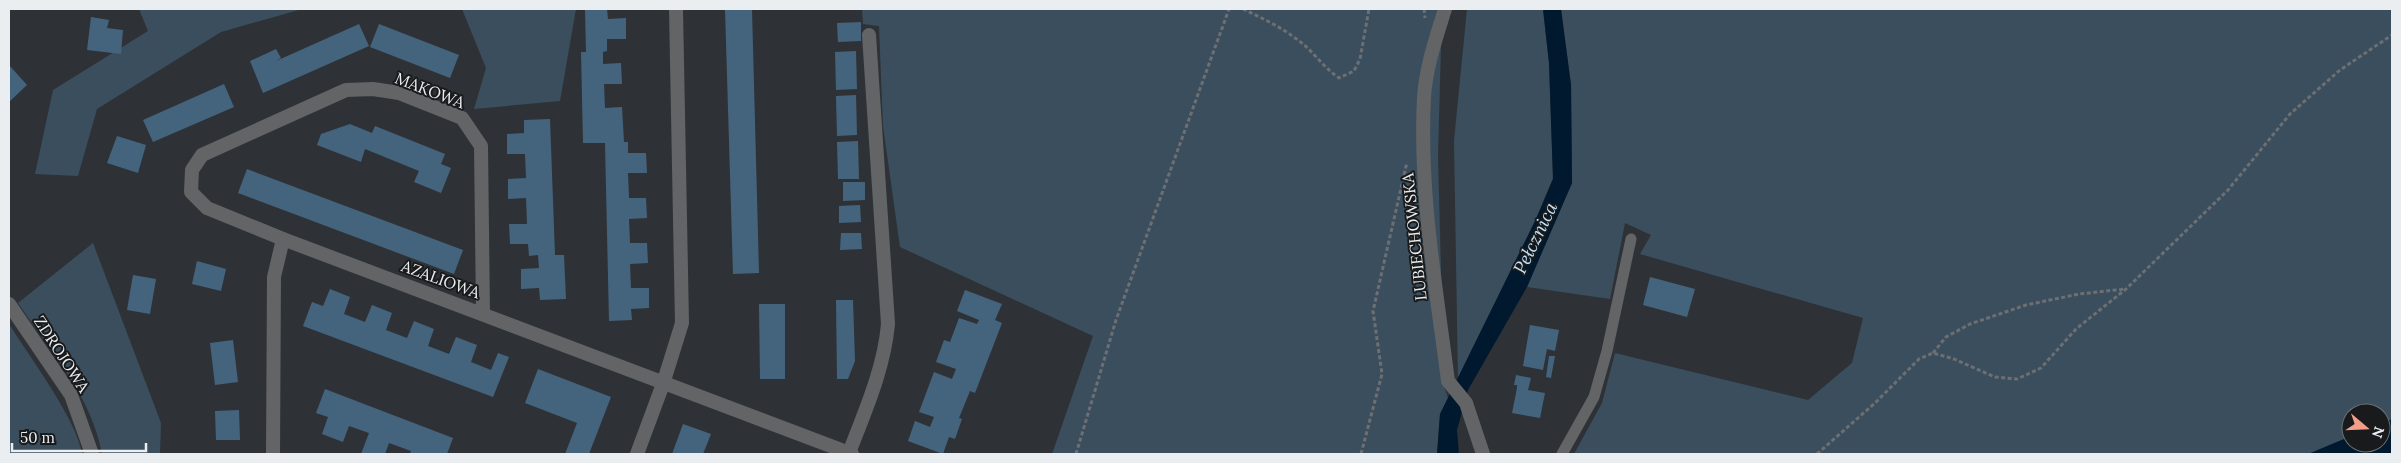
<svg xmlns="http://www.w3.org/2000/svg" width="2401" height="463" font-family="Lora,serif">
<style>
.green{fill:#3b4e5d;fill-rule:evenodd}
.water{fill:#00192e}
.building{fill:#44647e}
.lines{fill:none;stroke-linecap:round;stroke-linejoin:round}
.path{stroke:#6c6f73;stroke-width:3;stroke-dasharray:4 2.5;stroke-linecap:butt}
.service{stroke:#626466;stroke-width:11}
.minor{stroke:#626466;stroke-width:14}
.labels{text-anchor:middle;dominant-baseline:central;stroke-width:4;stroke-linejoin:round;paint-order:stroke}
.street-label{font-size:16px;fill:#ebeef0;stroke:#181a1b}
.water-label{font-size:18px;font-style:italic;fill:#c1e3fe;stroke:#181a1b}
</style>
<rect width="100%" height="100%" fill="#2e3236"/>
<g class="green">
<polygon points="139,9 302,9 221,32 97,109 78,176 35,174 53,90 148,31"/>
<polygon points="462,9 576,9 560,101 474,109 486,68"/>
<polygon points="862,9 1442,9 1438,156 1444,386 1448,398 1440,414 1437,454 1052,454 1093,336 900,247 883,126 879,26 863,24"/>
<polygon points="1467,9 1543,9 1549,63 1553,178 1536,219 1458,379 1454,141"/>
<path d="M 1561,9 L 2392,9 L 2392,454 L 1574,454 L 1602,403 L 1615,353 L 1808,400 L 1852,363 L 1863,318 L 1640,254 L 1651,235 L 1625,223 L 1610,299 L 1527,287 L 1572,183 L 1571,85 ZM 2351,413 L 2381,413 L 2381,443 L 2351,443 Z"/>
<path d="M 93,243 L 161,423 L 160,454 L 102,454 C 92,397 50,350 18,303 Z"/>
<path d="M 9,324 C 29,356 77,420 82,454 L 9,454 Z"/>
</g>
<g class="water">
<polygon points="1543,9 1561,9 1571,85 1572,183 1527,287 1468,390 1457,430 1459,454 1437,454 1440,414 1536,219 1553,179 1549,63"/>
<polygon points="2392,419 2392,454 2308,454 2351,436 2351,443 2381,443 2381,424"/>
</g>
<g class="building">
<polygon points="585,9 607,9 608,19 626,18 626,39 607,39 607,51 603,52 603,64 621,63 622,84 604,84 605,108 622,107 624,142 628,142 628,153 646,153 647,173 628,173 629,198 646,198 647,218 629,219 630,243 647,243 648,263 630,264 631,288 649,288 649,308 631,309 632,320 609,321 605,143 583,143 581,52 586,52"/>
<polygon points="725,9 752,9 759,273 733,274"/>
<polygon points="91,17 109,20 107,28 123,30 121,54 87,50"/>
<polygon points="861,22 861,41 838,42 837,23"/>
<polygon points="359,24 369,46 263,93 250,61 276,49 281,58 276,61"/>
<polygon points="379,24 459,55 450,78 370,47"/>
<polygon points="856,51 857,89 836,90 835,52"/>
<polygon points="9,65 27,85 9,102"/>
<polygon points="224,84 234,107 153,142 143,120"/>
<polygon points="856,95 857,135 837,136 836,96"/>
<polygon points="550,119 555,255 564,255 566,299 540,300 539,288 521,289 521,269 539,268 538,255 529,256 528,244 510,244 509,224 527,224 526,198 508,199 508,179 526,178 525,154 507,154 507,134 524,133 524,120"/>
<polygon points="350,124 372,133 375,126 445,154 441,164 451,168 441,193 414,182 419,171 365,149 361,162 317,145 321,134"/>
<polygon points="117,136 146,145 138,173 107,163"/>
<polygon points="858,141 859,179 838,179 837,142"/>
<polygon points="247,169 463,250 454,274 238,193"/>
<polygon points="843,182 865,182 865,200 843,201"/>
<polygon points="860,205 861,222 839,223 839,206"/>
<polygon points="841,233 861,233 862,249 840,250"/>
<polygon points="197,261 226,269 221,291 192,284"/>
<polygon points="133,275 156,279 150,314 127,310"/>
<polygon points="1650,277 1695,289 1687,317 1643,305"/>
<polygon points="330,289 350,297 344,314 365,322 372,305 392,313 386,330 407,338 414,321 434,329 428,346 449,354 456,337 477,345 471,362 491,370 498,353 509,357 493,397 303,326 312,302 323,306"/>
<polygon points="965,290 1002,304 995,320 1002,323 975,393 970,391 959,418 962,419 955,439 949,437 943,454 908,441 915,421 930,427 934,417 919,412 934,372 952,379 956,369 936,362 944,340 950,342 959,318 977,324 979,320 957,311"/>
<polygon points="836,300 853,300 855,361 848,379 837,379"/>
<polygon points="759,304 785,304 785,379 760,379"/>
<polygon points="1530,325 1559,330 1555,351 1547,349 1543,370 1523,366"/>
<polygon points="233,340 238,382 215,385 210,343"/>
<polygon points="1549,356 1555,356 1551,378 1546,377"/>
<polygon points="538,369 611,397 589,454 565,454 577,423 525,403"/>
<polygon points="1516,375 1531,378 1528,390 1545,393 1540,418 1512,413 1517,388 1517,385 1514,385"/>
<polygon points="325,389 453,438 447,454 410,454 411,451 389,443 385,454 361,454 369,433 349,426 343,442 322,434 328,417 316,413"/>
<polygon points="239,410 240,440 216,440 215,411"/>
<polygon points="683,424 711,434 703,454 672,454"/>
</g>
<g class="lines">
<g class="path">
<path d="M 1243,9 C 1262,18 1281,27 1298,40 C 1313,51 1322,66 1339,78 L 1354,71 L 1360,59 L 1369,9"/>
<polyline points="1424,9 1425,18"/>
<polyline points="1933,353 1946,337 1970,324 2026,305 2079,294 2125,289"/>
<polyline points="1076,454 1116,320 1229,9"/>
<polyline points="1361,454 1382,374 1373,311 1407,162"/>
<polyline points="1817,454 1875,403 1919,359 1933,353 1954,359 1995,377 2017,379 2041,368 2076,329 2126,289 2228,190 2290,114 2340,70 2392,35"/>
</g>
<polyline class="service" points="1562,454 1594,397 1607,351 1631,239"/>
<g class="minor">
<path d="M 1445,9 C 1436,38 1426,67 1424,97 C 1419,192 1436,287 1448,381 L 1466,403 L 1483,454"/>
<polyline points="9,304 71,395 92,454"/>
<polyline points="483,313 481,146 462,118 399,93 373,89 346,90 202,155 192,170 191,192 207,208 283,239 852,454"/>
<path d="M 849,453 C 865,411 884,369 888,324 L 869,35"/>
<polyline points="273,454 274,277 283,239"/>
<polyline points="637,454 663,384 682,323 676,9"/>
</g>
</g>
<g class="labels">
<g class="street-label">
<text transform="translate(430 90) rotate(21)">MAKOWA</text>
<text transform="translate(1414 237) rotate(-96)">LUBIECHOWSKA</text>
<text transform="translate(441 279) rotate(20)">AZALIOWA</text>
<text transform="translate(62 354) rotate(57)">ZDROJOWA</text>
</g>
<g class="water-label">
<text transform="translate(1535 238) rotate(-64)">Pełcznica</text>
</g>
</g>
<rect width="2401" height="463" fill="none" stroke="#ebeef0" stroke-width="20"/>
<g transform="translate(2366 428) rotate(109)"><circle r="24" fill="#181a1b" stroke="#6c6f70"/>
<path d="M0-4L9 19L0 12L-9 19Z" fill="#f49e8a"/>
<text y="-8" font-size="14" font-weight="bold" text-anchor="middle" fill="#ebeef0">N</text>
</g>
<path d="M12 443v8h134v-8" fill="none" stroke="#ebeef0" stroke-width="2.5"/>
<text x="20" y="443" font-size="15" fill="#ebeef0" stroke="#181a1b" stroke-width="4" paint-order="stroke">50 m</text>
</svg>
